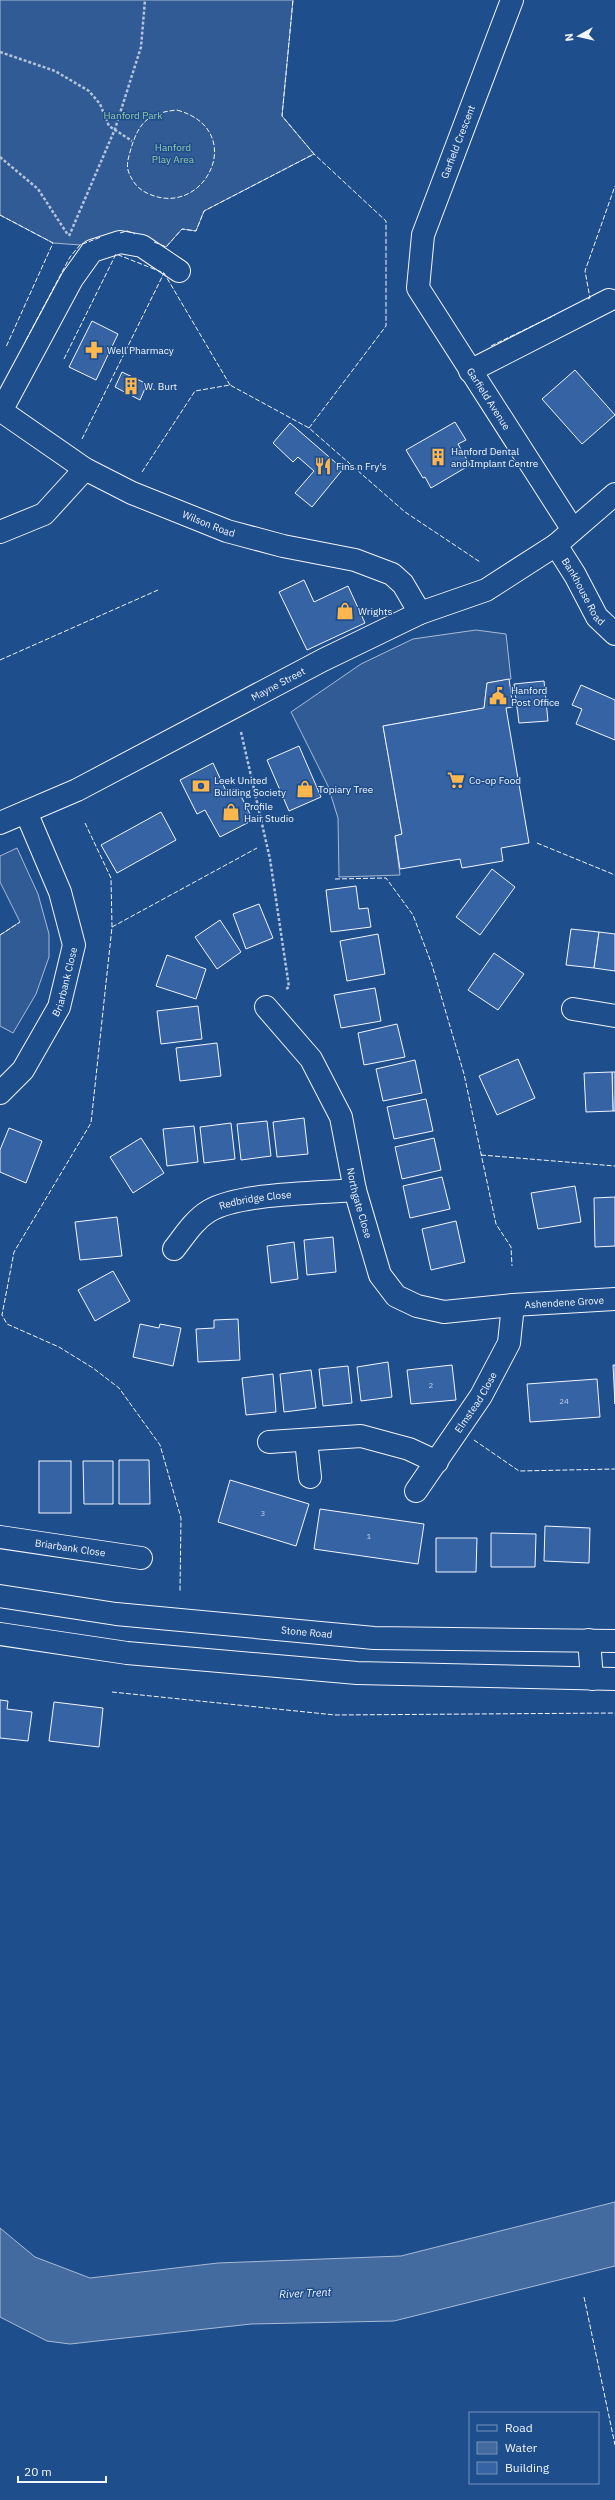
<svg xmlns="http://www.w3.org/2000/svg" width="615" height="2500" font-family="'IBM Plex Sans',sans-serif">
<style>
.built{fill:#305b95;stroke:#a8bbd7}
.water{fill:#446ba0;stroke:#a8bbd7}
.building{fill:#3563a3;stroke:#f2f6ff}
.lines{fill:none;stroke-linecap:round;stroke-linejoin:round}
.minor-casing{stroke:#f2f6ff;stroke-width:24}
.highway-casing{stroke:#f2f6ff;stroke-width:24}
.path{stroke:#b3c4dc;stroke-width:2.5;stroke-dasharray:3 2;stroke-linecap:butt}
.minor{stroke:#1f4e8c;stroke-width:22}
.highway{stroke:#1f4e8c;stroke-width:22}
.fence{stroke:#f2f6ff;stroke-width:1;stroke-dasharray:5 2;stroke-linecap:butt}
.labels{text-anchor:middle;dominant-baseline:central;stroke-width:3;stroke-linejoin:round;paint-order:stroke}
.number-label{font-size:8px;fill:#c3d1e8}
.park-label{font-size:10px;fill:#97c8a6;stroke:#1f4e8c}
.street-label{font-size:10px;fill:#f2f6ff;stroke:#1f4e8c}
.poi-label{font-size:10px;fill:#f2f6ff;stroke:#1f4e8c;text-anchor:start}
.water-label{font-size:11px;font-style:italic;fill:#f2f6ff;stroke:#1f4e8c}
</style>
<rect width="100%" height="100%" fill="#1f4e8c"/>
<g class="built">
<polygon points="0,0 293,0 282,116 314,154 204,211 196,231 182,229 166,247 127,231 92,239 80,245 53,243 0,215"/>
<polygon points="476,630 506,634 511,679 487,683 484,708 383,726 402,834 395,836 400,875 339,877 338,818 328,786 291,712 361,664 413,639"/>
<polygon points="17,848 38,894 49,934 49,957 36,994 13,1033 0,1026 0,935 20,922 0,882 0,856"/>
</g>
<polygon class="water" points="615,2202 615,2266 394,2321 251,2324 70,2344 47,2341 0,2317 0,2228 35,2257 90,2278 218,2263 401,2256"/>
<g class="building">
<polygon points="92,321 118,334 96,380 69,367"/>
<polygon points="575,370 615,415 582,444 542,399"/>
<polygon points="122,372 147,384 140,400 115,387"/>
<polygon points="455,422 466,440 458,444 470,465 431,488 425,477 423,478 406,450"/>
<polygon points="290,423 343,469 312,507 295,493 314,471 298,457 293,462 273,443"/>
<polygon points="304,580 314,602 348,586 365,623 307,650 279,592"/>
<polygon points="509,679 513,707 506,708 529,843 501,848 503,861 462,868 460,859 400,869 395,836 402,834 383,726 484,708 487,683"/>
<polygon points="544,681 548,721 519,723 514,684"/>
<polygon points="581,685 615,700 615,740 576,724 582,709 572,705"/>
<polygon points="299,746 321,797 289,811 267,760"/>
<polygon points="213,763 227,793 237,788 253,820 220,837 205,810 197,814 180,780"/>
<polygon points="161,812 176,840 117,873 101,845"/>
<polygon points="492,869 515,887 480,935 456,917"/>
<polygon points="356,886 359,909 368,908 371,927 331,932 326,890"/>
<polygon points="259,904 273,938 246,949 233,914"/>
<polygon points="220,920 241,952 217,969 195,937"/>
<polygon points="571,929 599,932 594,968 566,965"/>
<polygon points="599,932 615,934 615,971 594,968"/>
<polygon points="378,934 385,974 347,981 340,941"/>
<polygon points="494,953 524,974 498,1010 468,990"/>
<polygon points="167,955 206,969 196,999 156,986"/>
<polygon points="375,988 381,1021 341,1028 334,995"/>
<polygon points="198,1006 202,1039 161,1044 157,1011"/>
<polygon points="397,1024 405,1057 364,1065 358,1033"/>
<polygon points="217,1043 221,1076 180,1081 176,1048"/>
<polygon points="518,1059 535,1098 497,1115 479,1076"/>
<polygon points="415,1060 422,1093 383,1101 376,1069"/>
<polygon points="612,1072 615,1072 615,1111 613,1111"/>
<polygon points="612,1072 613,1111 586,1112 584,1073"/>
<polygon points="426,1099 433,1131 394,1139 387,1107"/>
<polygon points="304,1118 308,1154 277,1157 273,1122"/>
<polygon points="267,1121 271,1156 241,1160 237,1124"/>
<polygon points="231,1123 235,1159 204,1163 200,1127"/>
<polygon points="194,1126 198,1162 167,1166 163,1129"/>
<polygon points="9,1128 42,1141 26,1183 0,1172 0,1150"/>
<polygon points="141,1138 164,1173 133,1193 110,1157"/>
<polygon points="434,1138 441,1170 402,1179 395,1147"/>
<polygon points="442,1177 450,1209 410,1218 403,1186"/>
<polygon points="575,1186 581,1222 538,1229 531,1193"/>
<polygon points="615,1197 615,1246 595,1247 594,1198"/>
<polygon points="117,1217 122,1256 80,1260 75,1222"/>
<polygon points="456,1221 465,1262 431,1270 422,1229"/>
<polygon points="333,1237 336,1272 307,1275 304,1240"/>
<polygon points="294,1242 298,1279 271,1283 267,1246"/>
<polygon points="113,1271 130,1301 95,1321 78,1290"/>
<polygon points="238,1319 240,1360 198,1362 196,1329 214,1328 214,1320"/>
<polygon points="140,1324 159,1328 160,1324 181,1328 173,1366 133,1357"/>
<polygon points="388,1362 392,1397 361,1401 357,1367"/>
<polygon points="452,1365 456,1400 411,1404 407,1370"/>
<polygon points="613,1365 615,1365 615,1404"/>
<polygon points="348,1366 352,1403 323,1406 319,1369"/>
<polygon points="311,1370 316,1408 284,1412 280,1374"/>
<polygon points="273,1374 276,1412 246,1415 242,1378"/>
<polygon points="597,1379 600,1417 530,1422 527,1384"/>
<polygon points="119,1460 149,1460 150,1504 119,1504"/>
<rect x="39" y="1461" width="32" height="52"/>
<polygon points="83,1461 113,1461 113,1504 84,1504"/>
<polygon points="230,1480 309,1504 296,1546 218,1522"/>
<polygon points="320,1509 424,1524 418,1564 314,1549"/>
<polygon points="545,1526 590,1528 589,1563 544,1561"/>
<polygon points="491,1533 536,1534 535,1567 491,1567"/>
<polygon points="436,1538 477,1538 476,1572 436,1572"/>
<polygon points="0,1700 8,1701 7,1709 32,1712 28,1741 0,1738"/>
<polygon points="54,1702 103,1708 99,1747 49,1741"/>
</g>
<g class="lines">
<g class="minor-casing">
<g id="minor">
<path id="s1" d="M 512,0 L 423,235 L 418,288 L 573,530"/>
<polyline points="470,371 609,300"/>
<path id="s2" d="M 0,410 L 85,469 L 132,493 L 227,531 L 283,546 L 355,560 L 392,574 L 403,584 L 420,613"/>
<polyline points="1,411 72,279 92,251 120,242 142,246 179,271"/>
<polyline points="0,532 44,514 85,469"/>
<path id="s3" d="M 556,545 L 575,575 L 597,617 L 615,634"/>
<path id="s4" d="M 0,823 L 77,790 L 323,660 L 420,613 L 486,590 L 556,545 L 615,494"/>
<path id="s5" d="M 266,1007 L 311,1059 L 341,1117 L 355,1190 L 380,1275 L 396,1296 L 417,1306 L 444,1312 L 513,1305 L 615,1299"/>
<polyline points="573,1009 615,1016"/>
<path id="s6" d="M 0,1093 L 23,1070 L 59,1007 L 74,945 L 60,892 L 26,812"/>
<path id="s7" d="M 174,1249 C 185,1235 194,1220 209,1211 C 238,1193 319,1193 355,1190"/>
<polyline points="306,1440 310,1477"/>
<polyline points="269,1442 361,1436 409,1449 437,1462"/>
<path id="s8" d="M 416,1491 L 481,1396 L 509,1343 L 513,1305"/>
<path id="s9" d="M 0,1537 L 141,1558"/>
</g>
</g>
<g class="highway-casing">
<g id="highway">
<path id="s10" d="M 0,1596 L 116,1614 L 374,1638 L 615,1641"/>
<polyline points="0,1634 127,1653 357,1673 615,1679"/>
<polyline points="589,1640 592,1679"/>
</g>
</g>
<g class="path">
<polyline points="0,52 55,71 89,91 100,104 109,126 132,141"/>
<polyline points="0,157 38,189 68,235"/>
<polyline points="69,236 115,129 141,47 145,0"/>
<polyline points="241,732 270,859 289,987 286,989"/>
</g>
<use href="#minor" class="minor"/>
<use href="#highway" class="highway"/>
<g class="fence">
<path d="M 177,110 C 249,130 205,219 149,194 C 139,190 133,183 129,173 C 126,166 128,159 130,152 C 138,124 146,113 177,110 Z"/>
<polyline points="0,215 53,243 6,347"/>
<polyline points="120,233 127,231 135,234"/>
<polyline points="154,242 166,247 182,229 196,231 204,211 314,154 282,116 293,0"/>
<polyline points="588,299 590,298 585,271 615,186"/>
<polyline points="26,340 70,257 80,245 101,237"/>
<polyline points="491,346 555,315"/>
<polyline points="64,359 116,254 164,273 230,385"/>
<polyline points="309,428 386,326 386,221 314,154"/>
<polyline points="82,439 164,273"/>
<polyline points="142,472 195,391 230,385 309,428 405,512 480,562"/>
<polyline points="0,660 158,590"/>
<polyline points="85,823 111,878 112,927 91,1123 14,1252 2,1315 7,1324 59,1347 93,1368 119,1388 160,1445 181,1518 180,1591"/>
<polyline points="537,843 615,875"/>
<polyline points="335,879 386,878 413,915 432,965 464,1074 496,1224 511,1247 512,1266"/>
<polyline points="112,927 257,848"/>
<polyline points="0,935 20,922"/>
<polyline points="481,1155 615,1166"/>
<polyline points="474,1440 519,1471 615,1469"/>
<polyline points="112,1692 335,1715 615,1713"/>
<polyline points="584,2297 615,2445"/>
</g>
</g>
<defs>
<g id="pharmacy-bare" transform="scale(1.38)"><path d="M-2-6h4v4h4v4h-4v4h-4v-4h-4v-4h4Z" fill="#ffb74d" stroke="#1f4e8c" stroke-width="2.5" paint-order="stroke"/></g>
<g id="building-bare" transform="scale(1.38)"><path d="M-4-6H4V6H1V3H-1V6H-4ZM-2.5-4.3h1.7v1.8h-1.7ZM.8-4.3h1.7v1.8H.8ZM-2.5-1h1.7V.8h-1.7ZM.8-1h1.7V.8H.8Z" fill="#ffb74d" stroke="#1f4e8c" stroke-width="2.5" paint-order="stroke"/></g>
<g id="restaurant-bare" transform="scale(1.38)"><path d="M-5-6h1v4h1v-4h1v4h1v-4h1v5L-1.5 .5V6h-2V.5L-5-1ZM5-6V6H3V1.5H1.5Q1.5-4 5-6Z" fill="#ffb74d" stroke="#1f4e8c" stroke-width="2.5" paint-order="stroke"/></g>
<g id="shop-bare" transform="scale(1.38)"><path d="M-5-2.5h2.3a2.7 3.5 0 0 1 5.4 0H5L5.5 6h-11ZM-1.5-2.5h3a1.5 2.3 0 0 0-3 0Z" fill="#ffb74d" stroke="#1f4e8c" stroke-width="2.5" paint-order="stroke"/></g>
<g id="civic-bare" transform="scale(1.38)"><path d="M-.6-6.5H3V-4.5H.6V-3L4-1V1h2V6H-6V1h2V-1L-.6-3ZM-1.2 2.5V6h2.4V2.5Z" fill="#ffb74d" stroke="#1f4e8c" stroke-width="2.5" paint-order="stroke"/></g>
<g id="supermarket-bare" transform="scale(1.38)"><path d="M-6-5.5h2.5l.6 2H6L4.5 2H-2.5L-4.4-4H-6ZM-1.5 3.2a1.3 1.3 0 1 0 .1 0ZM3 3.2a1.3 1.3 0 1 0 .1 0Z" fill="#ffb74d" stroke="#1f4e8c" stroke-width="2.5" paint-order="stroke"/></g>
<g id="bank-bare" transform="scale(1.38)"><path d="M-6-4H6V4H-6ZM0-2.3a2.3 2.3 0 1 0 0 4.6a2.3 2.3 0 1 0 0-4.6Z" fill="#ffb74d" stroke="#1f4e8c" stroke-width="2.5" paint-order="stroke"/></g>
</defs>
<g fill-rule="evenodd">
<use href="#pharmacy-bare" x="94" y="350"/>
<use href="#building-bare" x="131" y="386"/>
<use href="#building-bare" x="438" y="457"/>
<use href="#restaurant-bare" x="323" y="466"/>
<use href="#shop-bare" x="345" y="611"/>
<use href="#civic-bare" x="498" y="696"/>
<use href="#supermarket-bare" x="456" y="780"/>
<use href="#bank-bare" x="201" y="786"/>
<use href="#shop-bare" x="305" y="789"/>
<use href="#shop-bare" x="231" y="812"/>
</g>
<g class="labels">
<g class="number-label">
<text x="431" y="1385">2</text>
<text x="564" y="1401">24</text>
<text x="263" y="1513">3</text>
<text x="369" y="1536">1</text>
</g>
<g class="park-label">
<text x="133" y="115">Hanford Park</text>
<text x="173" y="147">Hanford<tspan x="173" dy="12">Play Area</tspan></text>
</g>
<g class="street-label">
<text transform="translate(458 142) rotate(-69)">Garfield Crescent</text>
<text stroke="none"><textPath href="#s1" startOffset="436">Garfield Avenue</textPath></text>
<text stroke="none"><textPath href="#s2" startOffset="239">Wilson Road</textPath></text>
<text stroke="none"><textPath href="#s3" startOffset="54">Bankhouse Road</textPath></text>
<text stroke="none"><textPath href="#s4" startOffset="311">Mayne Street</textPath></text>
<text stroke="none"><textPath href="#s6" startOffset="131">Briarbank Close</textPath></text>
<text stroke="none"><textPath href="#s7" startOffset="100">Redbridge Close</textPath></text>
<text stroke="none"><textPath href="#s5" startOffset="222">Northgate Close</textPath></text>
<text stroke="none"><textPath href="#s5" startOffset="495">Ashendene Grove</textPath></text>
<text stroke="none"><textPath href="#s8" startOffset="107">Elmstead Close</textPath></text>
<text stroke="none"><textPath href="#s9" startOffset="71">Briarbank Close</textPath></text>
<text stroke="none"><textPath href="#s10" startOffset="309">Stone Road</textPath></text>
</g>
<g class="poi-label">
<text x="107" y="350">Well Pharmacy</text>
<text x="144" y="386">W. Burt</text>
<text x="451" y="451">Hanford Dental<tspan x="451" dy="12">and Implant Centre</tspan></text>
<text x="336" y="466">Fins n Fry's</text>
<text x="358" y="611">Wrights</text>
<text x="511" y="690">Hanford<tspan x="511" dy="12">Post Office</tspan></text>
<text x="214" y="780">Leek United<tspan x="214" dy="12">Building Society</tspan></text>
<text x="469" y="780">Co-op Food</text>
<text x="318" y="789">Topiary Tree</text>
<text x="244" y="806">Profile<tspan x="244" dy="12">Hair Studio</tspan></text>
</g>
<g class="water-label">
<text transform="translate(305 2293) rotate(-3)">River Trent</text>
</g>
</g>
<rect x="469" y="2412" width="130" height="72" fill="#1f4e8c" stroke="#7391ba"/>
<rect x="477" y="2425" width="20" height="6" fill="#1f4e8c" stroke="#7391ba"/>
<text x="505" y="2432" font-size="12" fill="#f2f6ff">Road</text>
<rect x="477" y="2442" width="20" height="12" fill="#446ba0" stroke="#7391ba"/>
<text x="505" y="2452" font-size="12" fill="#f2f6ff">Water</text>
<rect x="477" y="2462" width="20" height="12" fill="#3563a3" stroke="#7391ba"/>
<text x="505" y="2472" font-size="12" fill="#f2f6ff">Building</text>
<g transform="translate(579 36) rotate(262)" stroke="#1f4e8c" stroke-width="3" paint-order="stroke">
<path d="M0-3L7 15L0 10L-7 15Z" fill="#f2f6ff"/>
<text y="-6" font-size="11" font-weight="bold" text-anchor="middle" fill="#f2f6ff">N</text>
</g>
<path d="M18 2476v6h88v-6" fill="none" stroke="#f2f6ff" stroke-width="2"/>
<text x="24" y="2476" font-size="12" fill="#f2f6ff" stroke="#1f4e8c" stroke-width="3" paint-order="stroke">20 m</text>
</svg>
